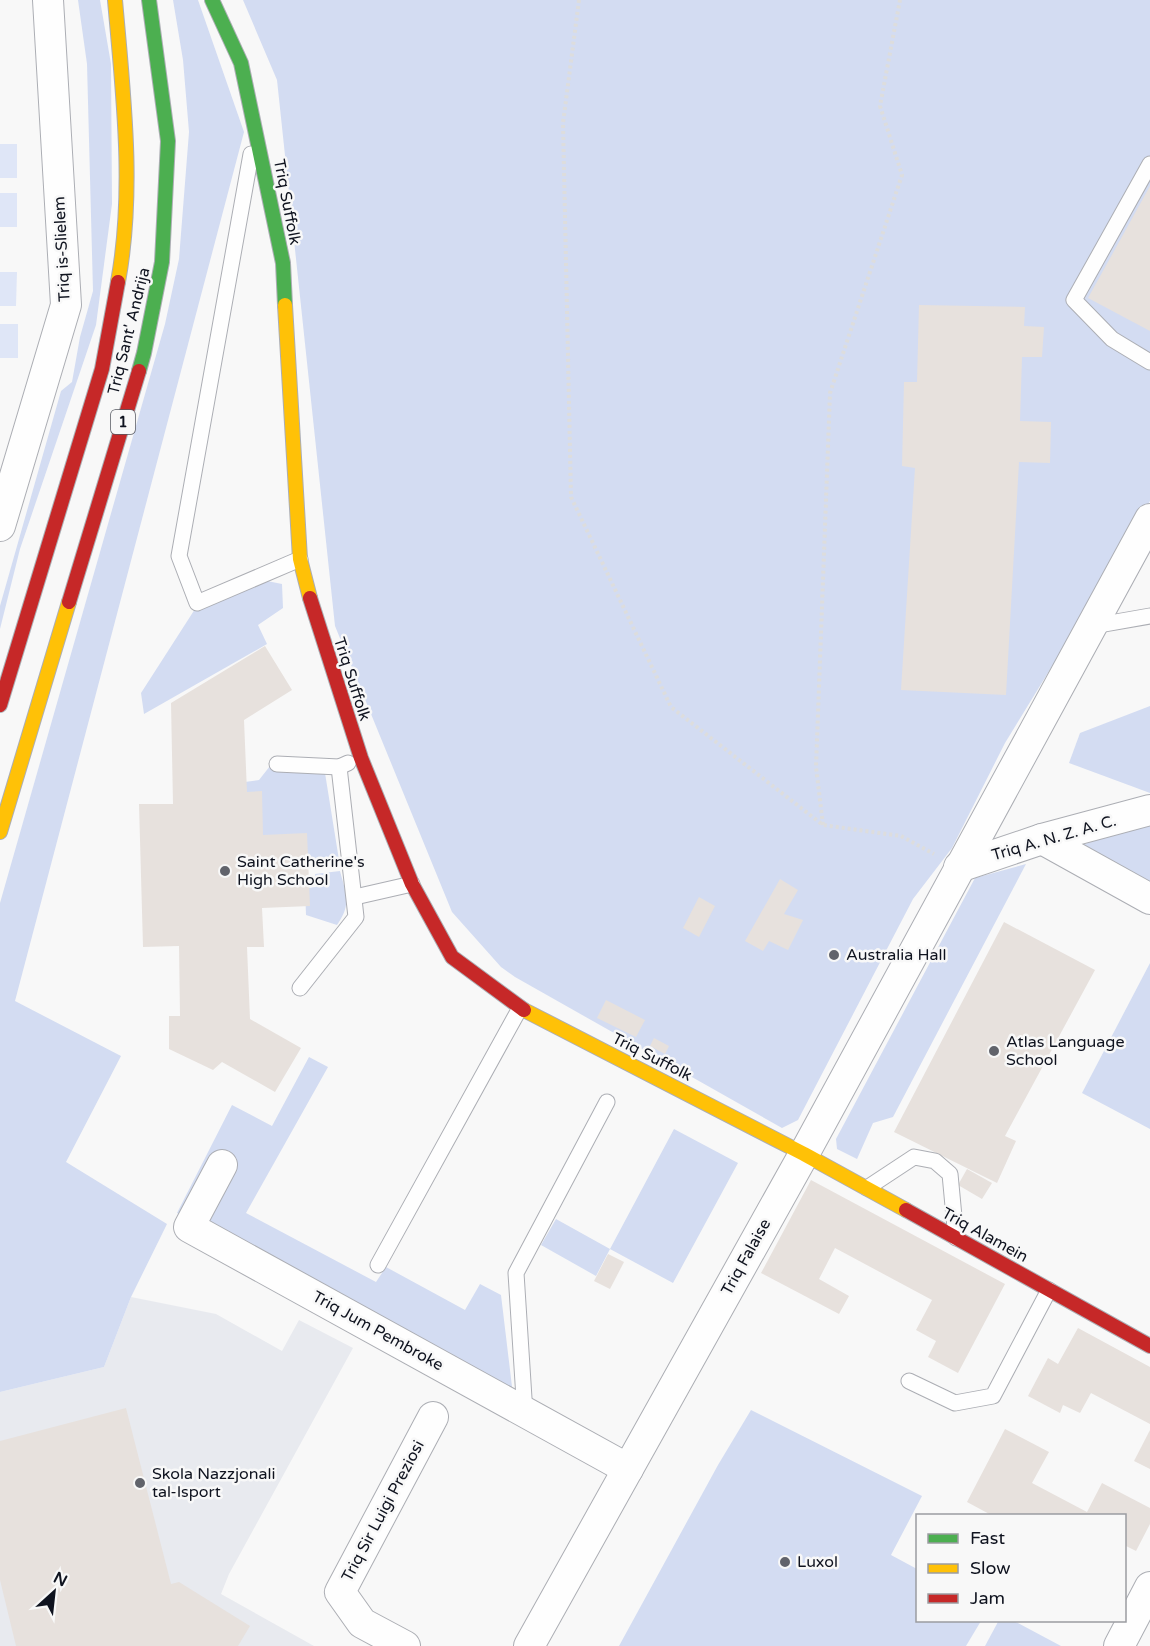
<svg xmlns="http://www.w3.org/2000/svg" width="1150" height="1646" font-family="'Varela Round',sans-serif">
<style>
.built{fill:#e8eaef}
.green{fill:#d3dcf2}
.water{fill:#dfe6f7}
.building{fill:#e7e1dd}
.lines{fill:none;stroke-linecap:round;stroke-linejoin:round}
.lane-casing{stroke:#acaeb4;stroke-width:17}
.street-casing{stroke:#acaeb4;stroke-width:32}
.fast-casing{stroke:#acaeb4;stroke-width:16}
.slow-casing{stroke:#acaeb4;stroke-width:16}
.jam-casing{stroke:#acaeb4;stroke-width:16}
.path{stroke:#ddd;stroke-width:4;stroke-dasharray:3 3;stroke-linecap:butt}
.lane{stroke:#fefefe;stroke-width:15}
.street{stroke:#fefefe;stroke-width:30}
.fast{stroke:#4caf50;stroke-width:14}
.slow{stroke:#ffc107;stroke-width:14}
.jam{stroke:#c62828;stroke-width:14}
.poi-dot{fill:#61636b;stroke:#f8f8f8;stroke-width:2}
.labels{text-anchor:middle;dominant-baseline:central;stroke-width:5;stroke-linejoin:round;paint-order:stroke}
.shield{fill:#f8f8f8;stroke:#555860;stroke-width:1.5}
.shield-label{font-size:15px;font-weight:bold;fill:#0f131f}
.street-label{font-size:16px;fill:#0f131f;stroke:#f8f8f8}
.poi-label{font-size:16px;fill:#0f131f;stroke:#f8f8f8;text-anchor:start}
</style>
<rect width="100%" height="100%" fill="#f8f8f8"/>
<polygon class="built" points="131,1297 216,1314 282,1351 299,1320 353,1348 229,1574 221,1594 314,1646 0,1646 0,1392 104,1367"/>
<g class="green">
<polygon points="78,0 100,0 111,64 112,204 96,325 20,549 0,629 0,606 61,391 72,382 80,337 93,291 87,64"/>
<polygon points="173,0 198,0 244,132 15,1001 121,1056 66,1162 167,1224 131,1297 104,1367 0,1392 0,903 165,324 179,259 189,132 183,60"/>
<polygon points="243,0 1150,0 1150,501 1076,627 1005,743 952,848 913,899 798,1120 782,1128 515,977 501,967 452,912 335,626 277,80"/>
<polygon points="267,581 282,584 283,608 258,625 267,644 144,714 141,693 195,609"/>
<polygon points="1150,706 1150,793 1069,763 1080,733"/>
<polygon points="270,766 317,767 325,773 339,860 303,861 257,842 237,783 259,780"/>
<polygon points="1150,822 1150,883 1079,846"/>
<polygon points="1026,864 893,1117 873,1123 857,1159 837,1149 836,1139 975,878"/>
<path d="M 340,871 C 346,894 352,904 337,925 L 306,915 L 305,888 L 316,887 L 315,874 Z"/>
<polygon points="1150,963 1150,1129 1082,1093"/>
<polygon points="309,1057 328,1067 246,1213 376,1282 386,1267 465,1310 480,1284 501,1295 513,1395 177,1213 232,1105 272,1126"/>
<polygon points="674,1129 738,1163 673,1283 610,1249 596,1276 541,1245 556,1219 610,1249"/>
<polygon points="751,1410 922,1496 891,1555 917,1569 918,1620 981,1621 966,1646 619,1646 718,1465"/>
<polygon points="999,1620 1014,1621 1061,1646 985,1646"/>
</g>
<g class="water">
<rect x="0" y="144" width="17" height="34"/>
<rect x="0" y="193" width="17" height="34"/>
<polygon points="0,272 17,272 16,306 0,306"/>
<rect x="0" y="324" width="18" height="34"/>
</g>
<g class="building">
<polygon points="1150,186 1150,331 1088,298"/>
<polygon points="919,305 1025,307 1024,326 1044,327 1042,357 1022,357 1020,421 1051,422 1050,463 1019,462 1006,695 901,690 915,468 902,466 904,382 917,382"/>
<polygon points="265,646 292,690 244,720 247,792 262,791 263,835 307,833 310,906 262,908 264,947 247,947 250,1019 301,1048 275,1092 222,1062 213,1070 169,1049 169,1016 180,1016 179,946 143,947 139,804 173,804 171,703"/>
<polygon points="780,879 798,890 784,914 803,920 788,950 769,941 763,951 745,941"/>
<polygon points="699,897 715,906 699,937 683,928"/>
<polygon points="1004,922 1095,970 1005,1136 1016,1141 997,1183 894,1132"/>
<polygon points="606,1000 645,1020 636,1037 597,1018"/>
<polygon points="654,1038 669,1046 665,1054 650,1046"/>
<polygon points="967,1169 992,1183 982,1199 958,1185"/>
<polygon points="811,1180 1005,1284 958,1373 928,1357 936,1341 916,1330 932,1300 835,1248 819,1279 849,1296 839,1314 761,1273"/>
<polygon points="608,1254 624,1262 610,1289 594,1281"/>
<polygon points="1078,1328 1150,1367 1150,1424 1091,1393 1080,1413 1063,1405 1060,1413 1028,1396 1048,1358 1058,1364"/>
<polygon points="126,1408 171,1584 179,1582 250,1626 238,1646 16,1646 0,1580 0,1441"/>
<polygon points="1005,1429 1049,1452 1032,1483 1087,1512 1102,1483 1150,1508 1150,1524 1136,1551 1124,1545 1124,1516 993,1516 967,1502"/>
<polygon points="1150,1430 1150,1469 1134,1461"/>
</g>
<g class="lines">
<g class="lane-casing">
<g id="lane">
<polyline points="251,154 179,556 197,603 300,559"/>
<polyline points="1150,164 1074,300 1112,339 1150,362"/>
<polyline points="1093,626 1150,616"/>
<polyline points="277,764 339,767 348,763"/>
<polyline points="355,897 412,884"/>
<polyline points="300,988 356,917 339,767"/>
<polyline points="867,1188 914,1157 935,1161 950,1174 956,1238"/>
<polyline points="378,1265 520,1008"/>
<polyline points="909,1381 955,1403 993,1396 1049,1290"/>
<polyline points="525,1414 516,1273 607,1102"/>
</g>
</g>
<g class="street-casing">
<g id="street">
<polyline points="0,526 66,305 48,0"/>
<polyline points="1042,839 1150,899"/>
<polyline points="959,867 1042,839 1150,810"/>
<polyline points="222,1165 189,1227 628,1469"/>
<polyline points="405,1646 362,1623 340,1592 433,1417"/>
<polyline points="529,1646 804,1154 1150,519"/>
<polyline points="1119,1646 1150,1587"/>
</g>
</g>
<g class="fast-casing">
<g id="fast">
<polyline points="212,0 241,63 283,263 285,305"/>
<polyline points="139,371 144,353 162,262 168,141 149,0"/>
</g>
</g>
<g class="slow-casing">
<g id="slow">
<path d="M 115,0 C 123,93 135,189 118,282"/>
<polyline points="285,305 300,559 310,598"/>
<polyline points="0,832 69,602"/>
<polyline points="524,1010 804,1154 906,1210"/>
</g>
</g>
<g class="jam-casing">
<g id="jam">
<polyline points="310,598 361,758 412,884 452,957 524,1010"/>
<polyline points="69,602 139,371"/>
<polyline points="0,705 102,369 118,282"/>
<polyline points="906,1210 1150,1346"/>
</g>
</g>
<g class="path">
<polyline points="579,0 563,123 571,497 671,707 823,825 901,836 934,854"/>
<polyline points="823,825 816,767 830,393 902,175 880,106 900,0"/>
</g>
<use href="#lane" class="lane"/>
<use href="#street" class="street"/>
<use href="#fast" class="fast"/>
<use href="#slow" class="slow"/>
<use href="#jam" class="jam"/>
</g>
<g class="poi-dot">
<circle cx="225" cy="871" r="6"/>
<circle cx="834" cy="955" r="6"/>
<circle cx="994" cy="1051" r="6"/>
<circle cx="140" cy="1483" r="6"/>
<circle cx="785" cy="1562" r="6"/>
</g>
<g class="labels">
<rect class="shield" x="111" y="410" width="24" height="24" rx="4.5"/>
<g class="shield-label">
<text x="123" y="422">1</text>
</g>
<g class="street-label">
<text transform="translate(287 202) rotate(79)">Triq Suffolk</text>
<text transform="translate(62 249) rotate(-93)">Triq is-Slielem</text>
<text transform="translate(129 331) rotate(-76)">Triq Sant' Andrija</text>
<text transform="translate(352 679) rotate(72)">Triq Suffolk</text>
<text transform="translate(1054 838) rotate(-16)">Triq A. N. Z. A. C.</text>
<text transform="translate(652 1057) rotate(27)">Triq Suffolk</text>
<text transform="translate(985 1235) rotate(29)">Triq Alamein</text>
<text transform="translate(746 1257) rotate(-61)">Triq Falaise</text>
<text transform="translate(378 1331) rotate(29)">Triq Jum Pembroke</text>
<text transform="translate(383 1511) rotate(-62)">Triq Sir Luigi Preziosi</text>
</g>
<g class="poi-label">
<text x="237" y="862">Saint Catherine's<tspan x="237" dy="18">High School</tspan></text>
<text x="846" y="955">Australia Hall</text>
<text x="1006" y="1042">Atlas Language<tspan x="1006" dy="18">School</tspan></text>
<text x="152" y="1474">Skola Nazzjonali<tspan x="152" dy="18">tal-Isport</tspan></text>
<text x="797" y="1562">Luxol</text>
</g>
</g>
<rect x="916" y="1514" width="210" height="108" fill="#f8f8f8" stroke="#9b9ca1" stroke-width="1.5"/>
<rect x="928" y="1534" width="30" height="9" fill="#4caf50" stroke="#9b9ca1" stroke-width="1.5"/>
<text x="970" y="1544" font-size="18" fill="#0f131f">Fast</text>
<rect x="928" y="1564" width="30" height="9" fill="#ffc107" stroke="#9b9ca1" stroke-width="1.5"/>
<text x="970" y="1574" font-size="18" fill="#0f131f">Slow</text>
<rect x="928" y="1594" width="30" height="9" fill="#c62828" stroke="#9b9ca1" stroke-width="1.5"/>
<text x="970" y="1604" font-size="18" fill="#0f131f">Jam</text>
<g transform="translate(54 1592) rotate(27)" stroke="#f8f8f8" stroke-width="4.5" paint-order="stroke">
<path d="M0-4.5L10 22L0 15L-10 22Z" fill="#0f131f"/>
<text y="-9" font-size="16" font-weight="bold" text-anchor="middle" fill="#0f131f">N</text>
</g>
</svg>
